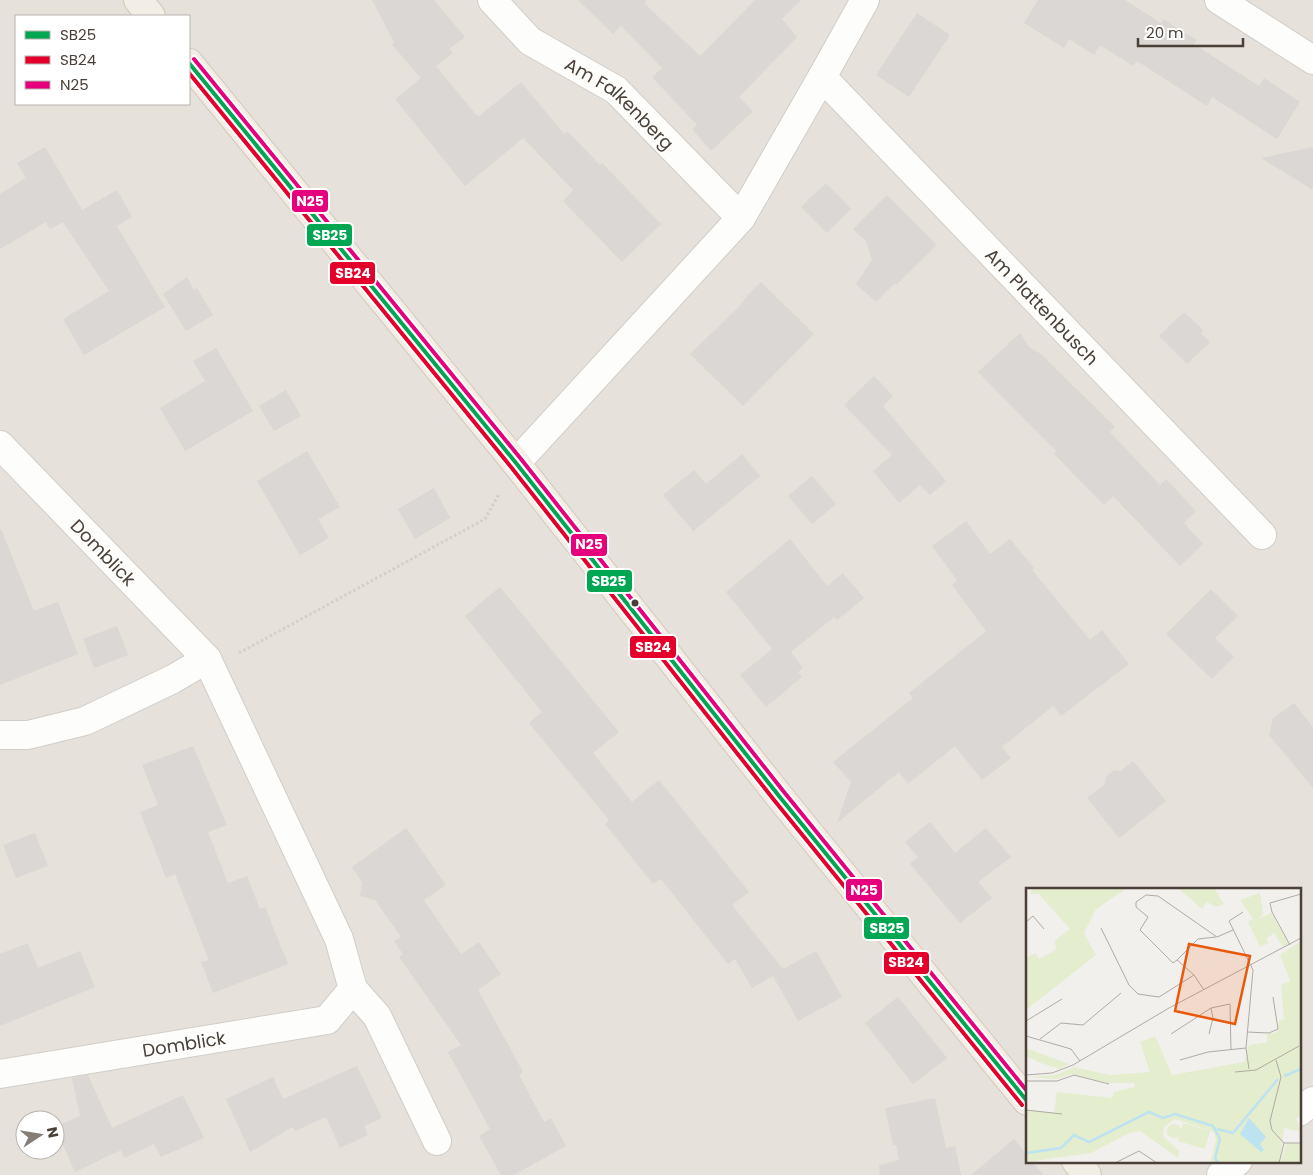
<svg xmlns="http://www.w3.org/2000/svg" width="1313" height="1175" font-family="Poppins,sans-serif">
<style>
.residential{fill:#e6e1da;fill-rule:evenodd}
.building{fill:#dad7d4}
.lines{fill:none;stroke-linecap:round;stroke-linejoin:round}
.minor-casing{stroke:#d0ceca;stroke-width:30}
.major-casing{stroke:#d5c9ba;stroke-width:30}
.path{stroke:#d2d0cb;stroke-width:3;stroke-dasharray:2.5 2.5;stroke-linecap:butt}
.minor{stroke:#fdfdfc;stroke-width:28}
.major{stroke:#f2ede5;stroke-width:28}
.bus-1-casing{stroke:#fff;stroke-width:8}
.bus-2-casing{stroke:#fff;stroke-width:8}
.bus-3-casing{stroke:#fff;stroke-width:8}
.bus-1{stroke:#00a651;stroke-width:4}
.bus-2{stroke:#e4002b;stroke-width:4}
.bus-3{stroke:#e5007d;stroke-width:4}
.bus-dot{fill:#4a4038;stroke:#fff;stroke-width:2}
.labels{text-anchor:middle;dominant-baseline:central;stroke-width:4.5;stroke-linejoin:round;paint-order:stroke}
.street-label{font-size:18px;fill:#4a4038;stroke:#fff}
.inset-river{fill:none;stroke:#bde3f1;stroke-width:2.5}
.inset-road{fill:none;stroke:#afaaa5;stroke-width:1}
.view{fill:#e8590c;fill-opacity:0.15;stroke:#e8590c;stroke-width:2.5}
.inset-edge{fill:none;stroke:#4a4038;stroke-width:2.5}
.line-badge{stroke:#fff;stroke-width:2}
.badge-label{font-size:14px;text-anchor:middle;font-weight:bold;fill:#fff}
</style>
<rect width="100%" height="100%" fill="#f2f0ed"/>
<path class="residential" d="M 0,0 L 1313,0 L 1313,1175 L 0,1175 ZM 16,16 L 189,16 L 189,104 L 16,104 ZM 1027,889 L 1299,889 L 1299,1161 L 1027,1161 ZM 25,1120 L 55,1120 L 55,1150 L 25,1150 Z"/>
<g class="building">
<polygon points="372,0 434,0 465,37 449,49 453,53 436,66 478,117 521,82 564,134 567,131 600,165 602,163 661,224 622,262 563,201 573,190 523,138 465,186 395,99 421,78 392,45 394,42"/>
<polygon points="578,0 647,0 644,3 700,56 755,0 801,0 782,19 797,37 739,97 753,111 711,151 692,129 697,125 652,77 662,68 621,26 613,34"/>
<polygon points="1038,0 1125,0 1161,23 1164,19 1177,28 1197,40 1194,44 1259,86 1264,78 1300,102 1277,139 1212,97 1207,106 1137,61 1133,66 1100,45 1094,55 1069,39 1064,48 1024,23"/>
<polygon points="917,13 950,35 909,97 876,75"/>
<polygon points="45,147 82,210 117,190 132,217 117,226 165,307 84,355 63,319 109,291 63,222 50,229 46,222 0,249 0,194 26,178 17,163"/>
<polygon points="1313,147 1313,190 1261,158"/>
<polygon points="826,183 851,209 827,233 801,207"/>
<polygon points="887,195 937,245 897,284 895,283 876,302 856,284 872,260 866,241 853,229"/>
<polygon points="187,277 194,290 197,288 213,315 186,331 163,294"/>
<polygon points="761,282 814,334 743,406 690,354 741,305 746,297"/>
<polygon points="1184,312 1203,330 1201,333 1210,342 1187,364 1159,336"/>
<polygon points="1020,333 1029,347 1041,354 1115,427 1110,432 1160,485 1166,479 1196,511 1184,523 1203,544 1180,566 1113,496 1104,505 1054,454 1056,451 978,372"/>
<polygon points="216,348 253,411 185,451 160,408 205,381 193,361"/>
<polygon points="874,376 893,396 883,406 946,481 930,495 920,485 899,503 873,471 892,455 844,405"/>
<polygon points="286,390 301,416 274,431 259,406"/>
<polygon points="307,451 340,507 318,519 329,538 300,555 257,481"/>
<polygon points="742,454 760,476 693,531 663,495 694,470 706,484"/>
<polygon points="812,476 836,504 812,524 788,496"/>
<polygon points="434,488 450,518 415,539 398,509"/>
<polygon points="966,521 990,554 1010,539 1034,568 1032,570 1090,640 1102,630 1129,664 1061,716 1053,706 1002,747 1011,758 982,780 955,746 908,784 899,772 837,823 851,782 833,762 913,698 909,693 986,631 952,585 957,580 932,546"/>
<polygon points="0,529 1,529 34,611 58,602 78,654 0,685"/>
<polygon points="790,539 827,586 843,573 864,598 837,620 834,617 791,652 803,668 798,672 802,677 766,707 740,675 772,649 726,592"/>
<polygon points="500,587 619,732 593,753 632,802 659,780 749,892 732,905 783,969 816,951 842,997 798,1021 773,976 752,988 735,959 728,964 661,879 653,884 605,824 609,820 529,723 542,712 465,616"/>
<polygon points="1211,589 1238,616 1215,638 1234,657 1212,679 1166,634"/>
<polygon points="117,626 128,655 94,668 83,639"/>
<polygon points="1294,703 1313,727 1313,788 1269,735 1273,718"/>
<polygon points="193,746 227,825 208,832 228,883 247,876 260,909 265,907 288,964 213,993 201,962 209,960 175,874 166,878 140,812 158,805 142,765"/>
<polygon points="1133,761 1166,801 1119,838 1087,798 1105,784 1106,777 1114,770 1121,771"/>
<polygon points="930,822 955,853 986,828 1011,857 978,882 992,898 960,923 910,864 918,857 905,842"/>
<polygon points="406,828 446,885 424,900 461,954 479,942 501,974 478,990 523,1072 519,1075 544,1122 551,1118 566,1146 514,1175 501,1175 479,1136 490,1129 448,1052 461,1045 399,957 403,954 394,941 401,937 375,900 360,896 362,882 352,867"/>
<polygon points="35,833 48,866 16,878 3,845"/>
<polygon points="28,943 38,968 80,951 95,987 0,1026 0,954"/>
<polygon points="898,997 947,1058 913,1084 865,1023"/>
<polygon points="357,1066 382,1118 364,1126 368,1135 340,1148 326,1117 295,1131 293,1127 250,1152 226,1099 273,1077 283,1099"/>
<polygon points="88,1075 112,1128 183,1095 204,1138 161,1157 154,1144 124,1158 121,1150 75,1172 55,1127 80,1116 72,1078"/>
<polygon points="935,1098 946,1148 955,1146 961,1175 880,1175 879,1165 899,1160 896,1145 893,1145 885,1108"/>
<polygon points="1014,1139 1027,1155 1027,1161 1032,1161 1043,1175 971,1175"/>
</g>
<g class="lines">
<g class="minor-casing">
<g id="minor">
<path id="s1" d="M 492,0 L 530,41 L 616,90 L 741,218"/>
<polyline points="1219,0 1313,60"/>
<path id="s2" d="M 822,77 L 1262,535"/>
<path id="s3" d="M 0,445 L 207,659 L 339,939 L 353,989 L 327,1020 L 0,1074"/>
<polyline points="516,463 741,218 822,77 865,0"/>
<polyline points="0,735 28,735 85,721 173,679 207,659"/>
<polyline points="353,989 377,1016 437,1141"/>
<polyline points="1299,1112 1313,1101"/>
<polyline points="1221,1175 1238,1161"/>
</g>
</g>
<g class="major-casing">
<g id="major">
<polyline points="138,0 151,16"/>
<polyline points="189,63 516,463 779,796 1027,1101"/>
<polyline points="1076,1161 1087,1175"/>
</g>
</g>
<polyline class="path" points="239,653 485,519 499,494"/>
<use href="#minor" class="minor"/>
<use href="#major" class="major"/>
<g class="bus-1-casing">
<polyline id="bus-1" points="189,63 516,463 779,796 1027,1101"/>
</g>
<g class="bus-2-casing">
<polyline id="bus-2" points="189,73 511,467 774,800 1022,1105"/>
</g>
<g class="bus-3-casing">
<polyline id="bus-3" points="194,59 521,459 784,792 1027,1091"/>
</g>
<use href="#bus-1" class="bus-1"/>
<use href="#bus-2" class="bus-2"/>
<use href="#bus-3" class="bus-3"/>
</g>
<circle class="bus-dot" cx="635" cy="603" r="4.5"/>
<g class="labels">
<g class="street-label">
<text stroke="none"><textPath href="#s1" startOffset="166">Am Falkenberg</textPath></text>
<text stroke="none"><textPath href="#s2" startOffset="318">Am Plattenbusch</textPath></text>
<text stroke="none"><textPath href="#s3" startOffset="149">Domblick</textPath></text>
<text transform="translate(184 1044) rotate(-9)">Domblick</text>
</g>
</g>
<g transform="translate(1026 888)">
<rect width="275" height="275" fill="#f2f0ed"/>
<path d="M 6,0 L 101,0 L 70,21 L 58,45 L 70,67 L 0,122 L 0,70 L 9,65 L 13,71 L 30,62 L 29,52 L 44,41 L 13,6 L 4,6 ZM 152,0 L 188,0 L 198,16 L 190,19 L 181,14 L 176,21 ZM 234,5 L 237,27 L 229,32 L 245,25 L 263,56 L 257,59 L 248,45 L 240,51 L 243,55 L 234,59 L 222,34 L 227,31 L 214,12 ZM 274,54 L 275,228 L 270,230 L 275,244 L 258,240 L 254,274 L 261,255 L 275,255 L 275,275 L 184,275 L 190,252 L 188,244 L 149,231 L 138,239 L 137,248 L 153,263 L 152,270 L 114,243 L 103,245 L 65,265 L 0,274 L 0,222 L 28,225 L 31,204 L 86,210 L 88,204 L 109,199 L 108,195 L 82,195 L 46,186 L 30,191 L 0,189 L 30,187 L 48,179 L 84,187 L 124,184 L 114,154 L 129,148 L 146,187 L 218,174 L 223,157 L 241,154 L 241,146 L 251,144 L 253,132 L 258,131 L 255,97 L 264,93 L 254,67 ZM 0,160 L 43,176 L 33,181 L 15,175 L 0,168 ZM 157,235 L 184,243 L 179,261 L 152,253 ZM141 243a7 7 0 1 1 14 0a7 7 0 1 1-14 0Z" fill="#e4edcd"/>
<path d="M 223,230 L 240,249 L 234,256 L 238,262 L 235,264 L 214,246 Z" fill="#bde3f1"/>
<path class="inset-river" d="M 258,188 L 275,181M 191,241 L 207,245 L 252,191M 0,265 L 35,260 L 48,247 L 63,254 L 123,224 L 137,230 L 149,226 L 187,238 L 194,251 L 189,270 L 192,275"/>
<path class="inset-road" d="M 217,24 L 203,33 L 227,82 L 220,160 L 223,181M 0,34 L 7,28 L 18,41M 75,40 L 103,97 L 112,106 L 133,109 L 168,87M 264,57 L 246,24 L 244,15 L 275,6M 151,72 L 172,51 L 190,49M 178,102 L 168,87 L 151,72 L 147,75 L 114,42 L 122,29 L 110,19 L 110,14 L 120,7 L 132,8 L 191,49 L 207,42M 0,133 L 36,111M 221,144 L 243,145 L 252,141 L 247,109M 145,146 L 185,120 L 204,116 L 205,162M 183,146 L 187,130 L 185,120M 0,148 L 45,161 L 54,173M 14,151 L 35,135 L 57,137 L 95,105M 154,172 L 182,164 L 220,160M 250,172 L 255,189 L 244,233 L 246,242 L 258,255 L 253,275M 209,184 L 230,182 L 273,158M 0,187 L 26,185 L 47,177 L 143,120 L 275,50M 0,193 L 31,193 L 48,187 L 83,196M 0,222 L 36,226M 258,255 L 275,255M 89,275 L 113,263 L 131,275"/>
<path class="view" d="M 163,56 L 224,68 L 209,136 L 149,123 Z"/>
<rect width="275" height="275" class="inset-edge"/>
</g>
<g class="line-badge">
<rect x="291" y="189" width="38" height="24" rx="5" fill="#e5007d"/>
<rect x="306" y="223" width="47" height="24" rx="5" fill="#00a651"/>
<rect x="329" y="261" width="47" height="24" rx="5" fill="#e4002b"/>
<rect x="570" y="533" width="38" height="24" rx="5" fill="#e5007d"/>
<rect x="586" y="569" width="47" height="24" rx="5" fill="#00a651"/>
<rect x="629" y="635" width="48" height="24" rx="5" fill="#e4002b"/>
<rect x="845" y="878" width="38" height="24" rx="5" fill="#e5007d"/>
<rect x="863" y="916" width="47" height="24" rx="5" fill="#00a651"/>
<rect x="883" y="951" width="47" height="24" rx="5" fill="#e4002b"/>
</g>
<g class="badge-label">
<text x="310" y="206">N25</text>
<text x="330" y="240">SB25</text>
<text x="353" y="278">SB24</text>
<text x="589" y="549">N25</text>
<text x="609" y="586">SB25</text>
<text x="653" y="652">SB24</text>
<text x="864" y="895">N25</text>
<text x="887" y="933">SB25</text>
<text x="906" y="967">SB24</text>
</g>
<rect x="15" y="15" width="175" height="90" fill="#ffffff" stroke="#b7b3af"/>
<rect x="25" y="31" width="25" height="8" fill="#00a651" stroke="#b7b3af"/>
<text x="60" y="40" font-size="15" fill="#4a4038">SB25</text>
<rect x="25" y="56" width="25" height="8" fill="#e4002b" stroke="#b7b3af"/>
<text x="60" y="65" font-size="15" fill="#4a4038">SB24</text>
<rect x="25" y="81" width="25" height="8" fill="#e5007d" stroke="#b7b3af"/>
<text x="60" y="90" font-size="15" fill="#4a4038">N25</text>
<g transform="translate(40 1135) rotate(78)"><circle r="24" fill="#ffffff" stroke="#b7b3af"/>
<path d="M0-4L9 19L0 12L-9 19Z" fill="#857e77"/>
<text y="-8" font-size="14" font-weight="bold" text-anchor="middle" fill="#4a4038">N</text>
</g>
<path d="M1138 38v8h105v-8" fill="none" stroke="#4a4038" stroke-width="2.5"/>
<text x="1146" y="38" font-size="15" fill="#4a4038" stroke="#ffffff" stroke-width="4" paint-order="stroke">20 m</text>
</svg>
